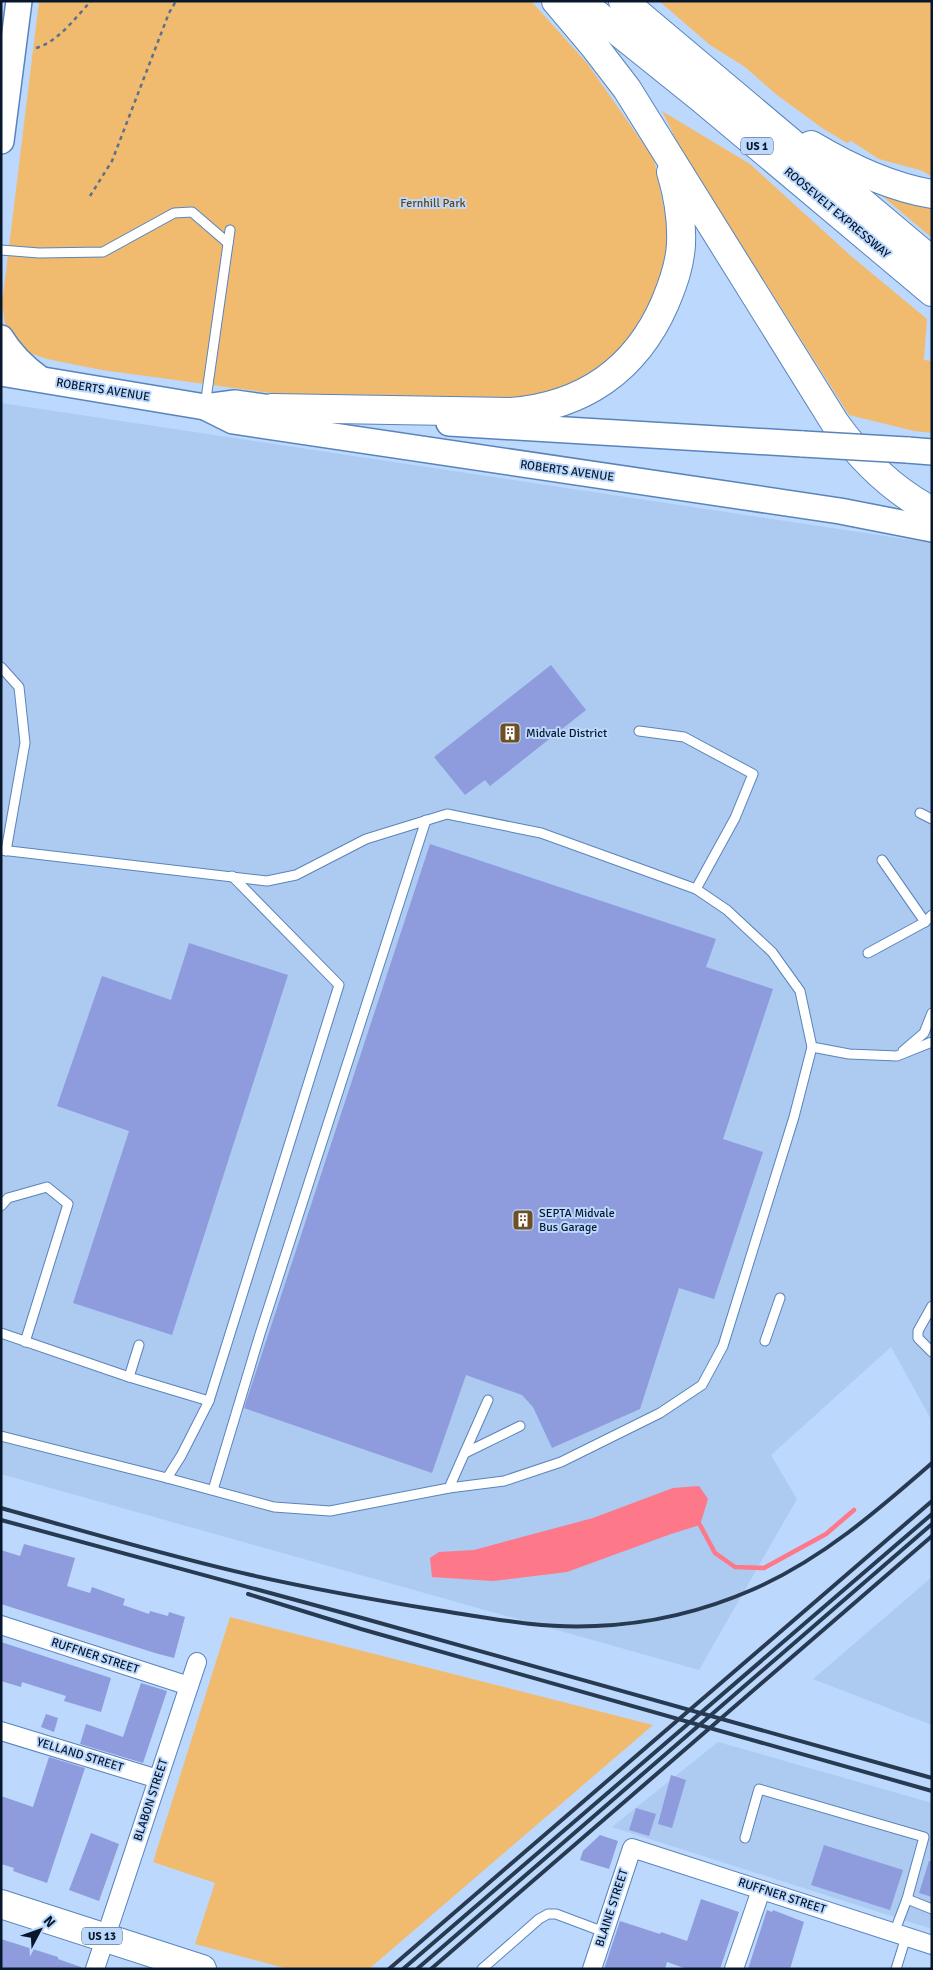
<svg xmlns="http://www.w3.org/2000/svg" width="933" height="1970" font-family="Signika,sans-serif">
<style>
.built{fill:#adcaf1}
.green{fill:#f1bb6f}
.water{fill:#fd7888}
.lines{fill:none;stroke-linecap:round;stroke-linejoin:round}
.stream{stroke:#fd7888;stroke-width:4.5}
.building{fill:#8e9cdd}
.lane-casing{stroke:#5984bb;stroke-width:11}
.street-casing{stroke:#5984bb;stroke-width:20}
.secondary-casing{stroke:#5984bb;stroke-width:28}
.primary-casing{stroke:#5984bb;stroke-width:30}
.highway-casing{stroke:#5984bb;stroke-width:30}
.path{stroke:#5a708c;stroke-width:2.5;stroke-dasharray:4 4;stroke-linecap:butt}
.lane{stroke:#fff;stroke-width:9}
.street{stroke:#fff;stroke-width:18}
.secondary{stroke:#fff;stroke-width:25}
.primary{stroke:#fff;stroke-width:28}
.highway{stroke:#fff;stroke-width:28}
.rail{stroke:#283a52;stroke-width:4}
.secondary-bridge-casing{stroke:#5984bb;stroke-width:28;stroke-linecap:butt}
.secondary-bridge{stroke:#fff;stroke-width:25}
.labels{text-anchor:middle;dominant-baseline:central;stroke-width:4;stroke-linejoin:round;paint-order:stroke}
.shield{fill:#bcd8fc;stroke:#3d526b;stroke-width:1}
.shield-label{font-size:11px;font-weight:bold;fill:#07182d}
.park-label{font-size:12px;fill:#634412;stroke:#bcd8fc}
.street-label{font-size:12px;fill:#07182d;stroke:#bcd8fc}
.poi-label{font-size:12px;fill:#07182d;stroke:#bcd8fc;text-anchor:start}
</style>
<rect width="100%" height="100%" fill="#bcd8fc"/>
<g class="built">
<polygon points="1,403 932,543 932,1421 891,1347 771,1455 797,1499 699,1670 1,1474"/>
<polygon points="932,1577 932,1725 813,1679"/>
<polygon points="718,1742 932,1803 932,1929 612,1827"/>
</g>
<g class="green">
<polygon points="39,1 531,1 587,63 654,159 664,209 670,228 672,257 632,347 553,399 300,397 102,370 47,359 27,352 18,344 9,333 5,323 2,304"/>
<polygon points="659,1 932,1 932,177 923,171 879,159 851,141 847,143 822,128 777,95 745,67 710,45"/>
<polygon points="662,111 750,164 851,256 927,319 924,360 932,361 932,433 914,431 849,415 719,210 691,170"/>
<polygon points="880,194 932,204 932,238"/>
<polygon points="230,1617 653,1725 369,1969 288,1969 195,1944 215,1883 153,1862"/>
</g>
<polygon class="water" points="699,1486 708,1499 700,1525 671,1534 567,1572 493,1581 432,1577 430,1558 439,1552 474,1550 593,1518 673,1488"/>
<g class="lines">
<polyline class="stream" points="700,1525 715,1553 735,1567 764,1568 826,1534 854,1510"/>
</g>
<g class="building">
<polygon points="551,665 586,710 490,786 485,780 465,795 434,757"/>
<polygon points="430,844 716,939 706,967 773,989 723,1139 763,1152 714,1299 679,1288 640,1409 552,1448 533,1407 522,1395 466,1375 432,1473 244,1408"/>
<polygon points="189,943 288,975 172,1335 73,1303 129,1131 57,1106 102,976 171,1000"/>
<polygon points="24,1544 75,1558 67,1586 90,1593 92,1587 125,1599 123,1605 149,1614 150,1611 168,1616 169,1612 185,1617 174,1658 155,1653 1,1604 1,1550 20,1556"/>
<polygon points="1,1642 111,1678 101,1712 64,1701 66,1696 22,1682 21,1687 1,1681"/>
<polygon points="141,1683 167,1691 143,1763 80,1744 86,1724 123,1737"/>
<polygon points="46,1714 58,1718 54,1732 41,1727"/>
<polygon points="49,1757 85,1768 47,1883 13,1871 14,1868 1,1864 1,1796 33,1807"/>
<polygon points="671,1775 686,1780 672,1828 658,1824"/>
<polygon points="636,1808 656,1814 649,1836 629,1830"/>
<polygon points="91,1833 119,1844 99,1901 69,1890"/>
<polygon points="600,1835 618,1841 609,1869 580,1860 583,1851"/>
<polygon points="824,1845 903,1870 890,1910 811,1885"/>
<polygon points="929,1861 932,1861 932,1897 919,1893"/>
<polygon points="701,1899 739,1912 720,1969 687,1969 667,1962 665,1969 604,1969 620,1921 660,1934 661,1932 687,1941"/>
<polygon points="767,1910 772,1912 773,1910 804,1922 790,1969 748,1969"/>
<polygon points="1,1939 58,1957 58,1959 81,1967 81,1969 1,1969"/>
</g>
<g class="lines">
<g class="lane-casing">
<g id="lane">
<polyline points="1,250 39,253 103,252 174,213 192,212 228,243"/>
<polyline points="205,406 230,230"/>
<polyline points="1,667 19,687 25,743 6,851"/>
<polyline points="920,813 932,819"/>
<polyline points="1,850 267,881 296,875 366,839 447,814 541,833 696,889 735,818 753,774 684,737 639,731"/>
<polyline points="696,889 727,910 772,952 800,991 812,1047 849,1054 897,1056 932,1042"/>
<polyline points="925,922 932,915"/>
<polyline points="868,953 925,922 882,860"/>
<polyline points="903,1051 924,1033 932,1013"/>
<polyline points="1,1206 8,1198 47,1187 68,1204 25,1342"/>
<polyline points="932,1306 918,1331 918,1338 932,1352"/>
<polyline points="1,1333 129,1377"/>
<polyline points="765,1341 780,1298"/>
<polyline points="139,1345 129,1377 209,1401 181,1456 167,1478 274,1507 330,1511 449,1488"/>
<polyline points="488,1400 449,1488 504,1481 561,1462 660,1413 702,1385 723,1346 794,1117 812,1047"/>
<polyline points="209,1401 339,985 232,876"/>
<polyline points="1,1436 167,1478"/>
<polyline points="465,1453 520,1426"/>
<polyline points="213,1490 260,1334 426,820"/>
<polyline points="745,1838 759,1789 924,1837 907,1899"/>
<polyline points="894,1933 907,1899 932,1909"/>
<polyline points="482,1969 539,1919 548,1914 556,1914 604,1932"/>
<polyline points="896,1969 906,1937"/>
</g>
</g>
<g class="street-casing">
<g id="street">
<polyline points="1,1625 189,1686"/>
<polyline points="1,1731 158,1779"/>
<polyline points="95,1969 197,1662"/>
<polyline points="592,1969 632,1848 932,1945"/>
<polyline points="734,1969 761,1890"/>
</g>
</g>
<g class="secondary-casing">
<g id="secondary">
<polyline points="1,141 19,1"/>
<path d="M 1,338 C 11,355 24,367 40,379"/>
<polyline points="1,373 205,407 235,403 292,411"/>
<polyline points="205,407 233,421 840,511 932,529"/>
<polyline points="449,423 803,444"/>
<polyline points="907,450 932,452"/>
</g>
</g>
<g class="primary-casing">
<polyline id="primary" points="1,1904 202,1969"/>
</g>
<g class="highway-casing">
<g id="highway">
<path d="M 556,1 L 594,46 L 627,89 L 835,423 C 861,459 892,490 932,511"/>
<polyline points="580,1 702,99 932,292"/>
<polyline points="623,1 932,261"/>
<path d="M 811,145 C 848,167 889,187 932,194"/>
<path d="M 272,408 L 511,412 C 583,406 636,370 665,303 C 673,284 680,265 681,244 C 682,220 678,195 671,172"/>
</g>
</g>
<g class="path">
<path d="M 36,48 C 58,42 76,17 91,1"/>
<polyline points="90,196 112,161 169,13 176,1"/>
</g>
<use href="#lane" class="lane"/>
<use href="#street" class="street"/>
<use href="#secondary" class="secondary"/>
<use href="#primary" class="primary"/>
<use href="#highway" class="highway"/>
<g class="rail">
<path d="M 1,1508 C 84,1531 167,1556 251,1575 C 313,1589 375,1600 437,1610 C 489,1618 542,1629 595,1626 C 650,1624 704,1611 754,1589 C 822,1559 877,1511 932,1463"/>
<polyline points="1,1520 362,1618 932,1778"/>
<polyline points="248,1594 361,1629 932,1791"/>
<polyline points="389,1969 932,1501"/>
<polyline points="403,1969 932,1514"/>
<polyline points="417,1969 932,1524"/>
<polyline points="431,1969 932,1536"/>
</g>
<g class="secondary-bridge-casing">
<polyline id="secondary-bridge" points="803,444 907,450"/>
</g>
<use href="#secondary-bridge" class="secondary-bridge"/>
</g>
<defs>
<g id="building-square" transform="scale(1.125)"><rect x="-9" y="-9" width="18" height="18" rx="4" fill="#6e5024" stroke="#bcd8fc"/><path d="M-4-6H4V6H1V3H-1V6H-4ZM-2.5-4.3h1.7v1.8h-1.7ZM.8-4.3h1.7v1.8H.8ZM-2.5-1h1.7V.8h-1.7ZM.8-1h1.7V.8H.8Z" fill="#fff"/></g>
</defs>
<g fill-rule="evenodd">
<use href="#building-square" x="510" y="733"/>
<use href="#building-square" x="523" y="1220"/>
</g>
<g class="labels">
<g class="shield">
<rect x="741" y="137.5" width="32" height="17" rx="4"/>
<rect x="82" y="1927.5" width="40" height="17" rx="4"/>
</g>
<g class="shield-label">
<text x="757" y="146">US 1</text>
<text x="102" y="1936">US 13</text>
</g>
<g class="park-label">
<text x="433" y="203">Fernhill Park</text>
</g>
<g class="street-label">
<text transform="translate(837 213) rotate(40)">ROOSEVELT EXPRESSWAY</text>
<text transform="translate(103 390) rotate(9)">ROBERTS AVENUE</text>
<text transform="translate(567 471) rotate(8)">ROBERTS AVENUE</text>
<text transform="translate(95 1656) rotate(18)">RUFFNER STREET</text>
<text transform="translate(80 1755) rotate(17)">YELLAND STREET</text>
<text transform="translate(151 1800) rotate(-72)">BLABON STREET</text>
<text transform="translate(782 1896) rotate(18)">RUFFNER STREET</text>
<text transform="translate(612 1908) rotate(-72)">BLAINE STREET</text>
</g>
<g class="poi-label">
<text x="526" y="733">Midvale District</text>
<text x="539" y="1213">SEPTA Midvale<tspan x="539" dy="14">Bus Garage</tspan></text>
</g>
</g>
<rect width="933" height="1970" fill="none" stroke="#07182d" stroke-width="5"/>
<g transform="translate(40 1930) rotate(49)" stroke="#bcd8fc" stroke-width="4" paint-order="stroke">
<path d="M0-4L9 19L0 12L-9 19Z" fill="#07182d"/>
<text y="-8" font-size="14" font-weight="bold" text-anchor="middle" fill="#07182d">N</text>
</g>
</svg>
